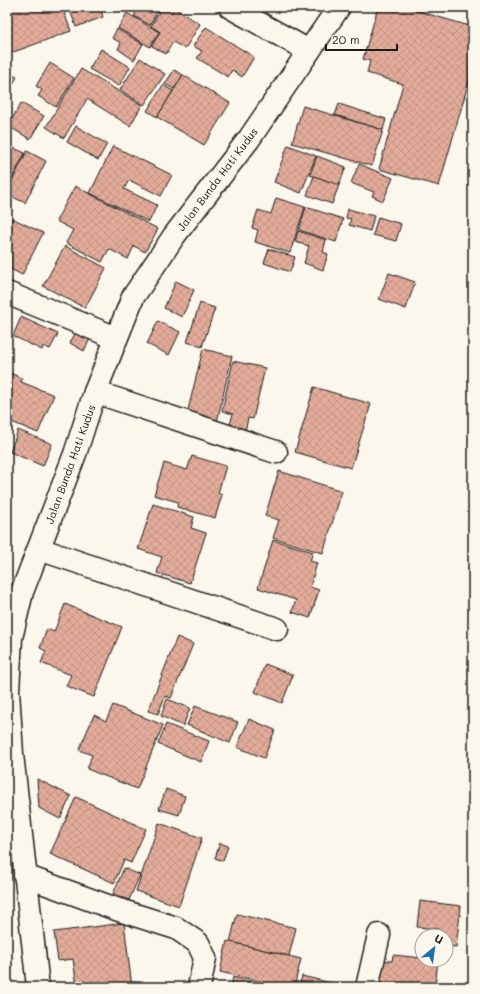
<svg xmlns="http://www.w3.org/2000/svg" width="480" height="994" font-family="Mali,sans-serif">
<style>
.building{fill:url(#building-cross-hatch);stroke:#1c1c1c}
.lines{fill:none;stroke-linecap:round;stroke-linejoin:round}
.minor-casing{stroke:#1c1c1c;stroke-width:25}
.tertiary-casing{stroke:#1c1c1c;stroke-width:25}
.minor{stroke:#fbf7ec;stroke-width:22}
.tertiary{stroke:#fbf7ec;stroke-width:22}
.labels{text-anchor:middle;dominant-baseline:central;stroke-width:4;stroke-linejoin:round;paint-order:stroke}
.street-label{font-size:11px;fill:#1c1c1c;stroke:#fbf7ec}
</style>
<defs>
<pattern id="building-cross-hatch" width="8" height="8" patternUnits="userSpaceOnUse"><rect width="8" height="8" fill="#e3ab9a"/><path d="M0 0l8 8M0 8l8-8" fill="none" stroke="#c29384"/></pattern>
</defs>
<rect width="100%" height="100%" fill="#fbf7ec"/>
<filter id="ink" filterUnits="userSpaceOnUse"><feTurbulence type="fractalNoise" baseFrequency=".025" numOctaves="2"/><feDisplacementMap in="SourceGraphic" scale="8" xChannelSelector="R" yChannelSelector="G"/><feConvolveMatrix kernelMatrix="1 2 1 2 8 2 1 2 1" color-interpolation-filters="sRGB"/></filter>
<g filter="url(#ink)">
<g class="building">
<polygon points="7,7 62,7 71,31 11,53 7,43"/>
<polygon points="69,7 100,7 103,17 76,27"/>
<polygon points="139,7 160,7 150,25 134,16"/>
<polygon points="162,7 172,12 174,8 200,24 185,49 173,42 166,54 152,46 160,32 151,26"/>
<polygon points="378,7 404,7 473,27 473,67 439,186 379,169 403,84 367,73 370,61 363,59"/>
<polygon points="127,13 159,32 150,47 118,28"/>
<polygon points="206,27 254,57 242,77 232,70 228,77 197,58 202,51 193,46"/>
<polygon points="117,29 143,44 134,60 118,49 121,43 112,38"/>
<polygon points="101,49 130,67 119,86 89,69"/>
<polygon points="140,58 165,74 144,105 120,90"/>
<polygon points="50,63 74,78 56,107 38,96 42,90 36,86"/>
<polygon points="81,69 142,105 130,126 87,99 64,138 46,127"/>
<polygon points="174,70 183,75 174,89 165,84"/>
<polygon points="7,72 17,77 7,95"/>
<polygon points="183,75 230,103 204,145 157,117"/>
<polygon points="163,85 173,91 157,117 147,111"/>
<polygon points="21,103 44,116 30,139 8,126"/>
<polygon points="339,104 386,119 383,130 335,115"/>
<polygon points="303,106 383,130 372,166 292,143"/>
<polygon points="76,126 107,144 98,160 67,142"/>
<polygon points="7,145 25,153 7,189"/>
<polygon points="288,145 316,156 301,193 274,182"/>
<polygon points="113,146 172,175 161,196 129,180 124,189 157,205 149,222 90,193"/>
<polygon points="27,151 46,161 25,203 7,194 7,191"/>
<polygon points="317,156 346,167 339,185 310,175"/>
<polygon points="359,164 393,178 383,201 372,196 374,192 351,183"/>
<polygon points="314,176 339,185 332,204 307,195"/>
<polygon points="75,186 158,229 145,252 134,246 128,259 109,249 102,262 66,243 73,230 56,221"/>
<polygon points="276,198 305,207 290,253 255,242 258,230 252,228 258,210 271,214"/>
<polygon points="306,207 343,219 336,242 299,230"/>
<polygon points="348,209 374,216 370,231 349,225 351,219 346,218"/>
<polygon points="378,217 401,224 396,241 373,235"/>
<polygon points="12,218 43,233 22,275 7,267 7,229"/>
<polygon points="298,231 326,240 323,252 328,254 323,270 304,263 309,246 295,242"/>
<polygon points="65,246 106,268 85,308 43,286"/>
<polygon points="269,249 295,257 290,272 264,263"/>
<polygon points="389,273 415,282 406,309 379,299"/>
<polygon points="176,281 194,290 182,317 164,308"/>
<polygon points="200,303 215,308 202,347 187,342"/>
<polygon points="21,317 58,334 50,349 43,346 42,350 13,336"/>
<polygon points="158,321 180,332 169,355 147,344"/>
<polygon points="77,330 91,337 84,351 70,343"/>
<polygon points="203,349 232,356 217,422 187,414"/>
<polygon points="233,361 265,368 253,419 248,418 245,432 229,428 233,414 222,411"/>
<polygon points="7,372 22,378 21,382 54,395 38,433 7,420"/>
<polygon points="314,387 371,404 351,468 295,452"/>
<polygon points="18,430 52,444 43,466 10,452"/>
<polygon points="192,456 226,466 218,493 222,495 215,518 177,507 178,502 154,495 164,463 187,470"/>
<polygon points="279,471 342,491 323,553 273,538 279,520 265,516"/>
<polygon points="153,504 194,517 191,528 206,533 190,583 157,573 162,557 138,549"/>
<polygon points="273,540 313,552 310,561 317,563 310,587 319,590 310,618 292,612 296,600 258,588"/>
<polygon points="65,604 122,627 94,697 66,686 71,675 41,663 46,651 40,648 47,629 54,632"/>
<polygon points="177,637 193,644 171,698 165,696 158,714 148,711"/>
<polygon points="265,664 293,675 282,703 255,692"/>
<polygon points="167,699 190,708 183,726 161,716"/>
<polygon points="113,705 163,725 137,789 87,769 92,755 79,750 94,715 106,721"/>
<polygon points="195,706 238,722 230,743 187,725"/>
<polygon points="249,719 275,730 264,758 237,747"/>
<polygon points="166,724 209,741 201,762 158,744"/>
<polygon points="37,779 71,796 60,819 39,808"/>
<polygon points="166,789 185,796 179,815 159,809"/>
<polygon points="76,797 146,829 131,863 124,860 114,883 50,854"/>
<polygon points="159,823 202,838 179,906 136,891"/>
<polygon points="220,843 228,846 223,861 215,858"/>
<polygon points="124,868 140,875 129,900 113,894"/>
<polygon points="420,901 461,906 456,947 446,946 446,936 437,936 438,929 417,927"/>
<polygon points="237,914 296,928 289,956 230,942"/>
<polygon points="124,923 132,987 77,987 73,959 58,961 54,932"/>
<polygon points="227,941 301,959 294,987 284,987 220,972"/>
<polygon points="393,955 422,958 422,960 438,960 435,987 375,987 378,960 392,961"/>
<polygon points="302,976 348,987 299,987"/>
<polygon points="233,977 274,987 231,987"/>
</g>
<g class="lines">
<g class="minor-casing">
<g id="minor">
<polyline points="230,7 309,51"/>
<polyline points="7,293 116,338"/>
<polyline points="95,392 276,452"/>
<polyline points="39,549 277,629"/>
<polyline points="25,876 116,909 176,928 198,943 205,958 199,987"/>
<polyline points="367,987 379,935"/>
</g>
</g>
<g class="tertiary-casing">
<polyline id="tertiary" points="38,987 12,754 8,691 11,638 22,592 75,454 95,392 133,297 174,236 249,139 339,7"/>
</g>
<use href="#minor" class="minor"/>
<use href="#tertiary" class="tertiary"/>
</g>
</g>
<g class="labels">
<g class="street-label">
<text transform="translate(217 179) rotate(-53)">Jalan Bunda Hati Kudus</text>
<text transform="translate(70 464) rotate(-70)">Jalan Bunda Hati Kudus</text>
</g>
</g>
<rect width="480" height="994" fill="none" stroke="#fbf7ec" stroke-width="24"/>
<rect x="12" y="12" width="456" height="970" fill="none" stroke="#1c1c1c" stroke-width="1.5" filter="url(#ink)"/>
<g transform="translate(434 948) rotate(29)"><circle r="19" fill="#fbf7ec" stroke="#a29f99"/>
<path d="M0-3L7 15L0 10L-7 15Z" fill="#1f6fb2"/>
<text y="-6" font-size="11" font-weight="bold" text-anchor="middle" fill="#1c1c1c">U</text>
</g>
<path d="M326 44v6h71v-6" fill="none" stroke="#1c1c1c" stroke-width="2"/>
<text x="332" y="44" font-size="12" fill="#1c1c1c" stroke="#fbf7ec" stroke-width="3" paint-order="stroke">20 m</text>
</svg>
